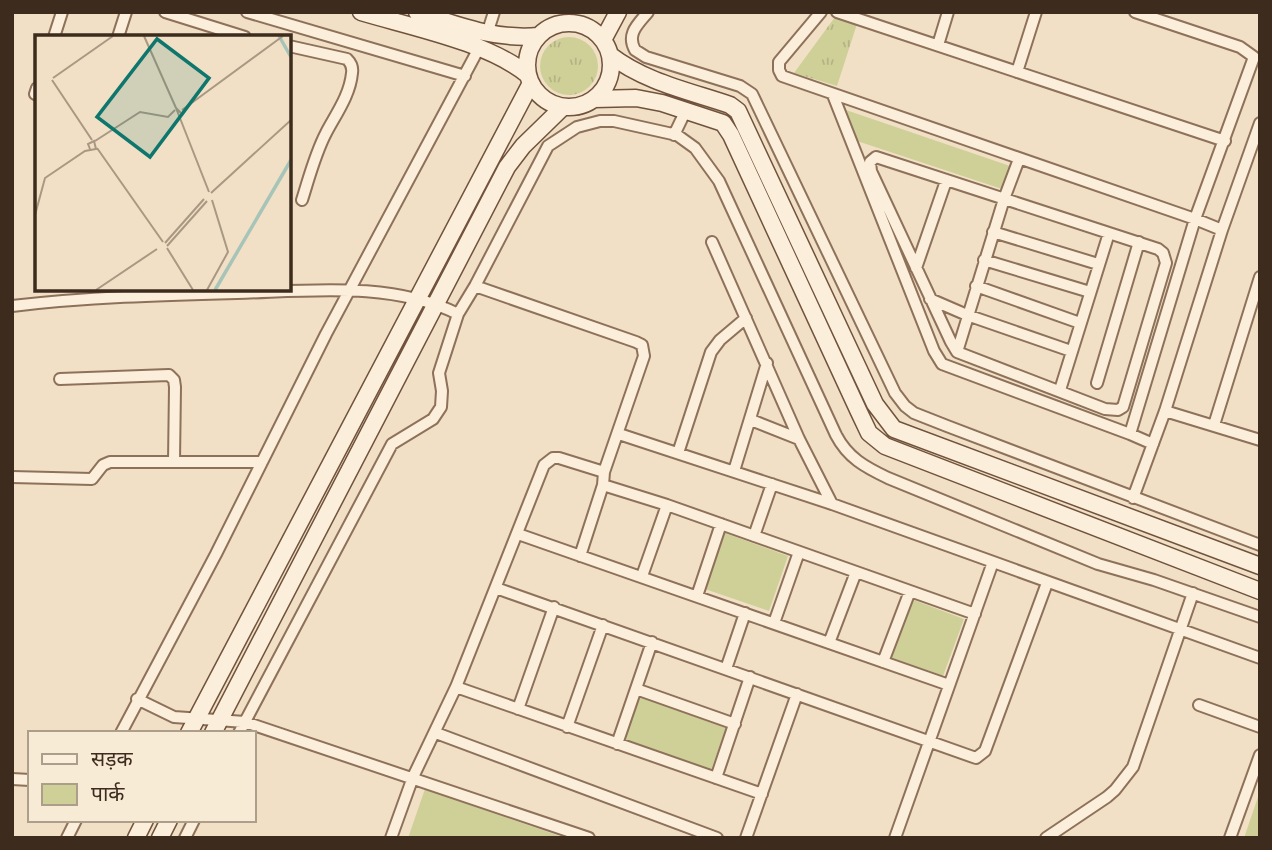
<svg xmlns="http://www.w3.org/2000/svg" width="1272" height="850" font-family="Lora,'Noto Sans Devanagari',serif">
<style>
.grass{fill:url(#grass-tufts)}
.park{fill:#cfd098}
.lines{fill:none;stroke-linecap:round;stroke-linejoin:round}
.street-casing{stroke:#8e715a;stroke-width:14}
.secondary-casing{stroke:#70523d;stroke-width:19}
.street{stroke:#fbeeda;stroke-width:10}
.secondary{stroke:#fbeeda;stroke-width:16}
.inset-river{fill:none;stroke:#a7c4b9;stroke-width:3.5}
.inset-road{fill:none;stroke:#a99882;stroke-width:2}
.view{fill:#0f766e;fill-opacity:0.15;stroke:#0f766e;stroke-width:3.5}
.inset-edge{fill:none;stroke:#3d2b1e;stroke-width:3.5}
</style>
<defs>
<pattern id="grass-tufts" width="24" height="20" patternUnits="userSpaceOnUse" patternTransform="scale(1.75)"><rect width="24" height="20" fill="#cfd098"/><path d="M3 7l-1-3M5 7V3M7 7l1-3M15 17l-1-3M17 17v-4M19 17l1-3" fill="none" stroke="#b3b383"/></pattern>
</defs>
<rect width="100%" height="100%" fill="#f1e0c5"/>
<!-- grass -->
<path class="grass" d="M835,17l22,7 -20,62 -43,-13z
M540 66a29 29 0 1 1 58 0a29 29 0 1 1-58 0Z"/>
<!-- park -->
<path class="park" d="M843,109l170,58 -8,23 -148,-49z
M722,532l66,24 -19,55 -67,-23z
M911,599l53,20 -21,57 -53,-19z
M638,696l88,32 -16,45 -88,-33z
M425,789l140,49h-157z
M1258,797l2,41h-16z"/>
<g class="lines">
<!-- street casing -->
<g class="street-casing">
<path id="street" d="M165,12l80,25
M247,12l218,64
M648,12c-10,12 -22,22 -13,38l11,7 94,29 12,8 143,299 10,13 9,7 33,13 313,119
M821,12l-42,50v8l3,6 413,143 27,11
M837,12l388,129
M487,34l7,-22
M54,37l8,-25
M118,37l8,-25
M938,45l10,-33
M289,46l58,13c4,4 6,8 5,14 -2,22 -16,41 -26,60 -11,21 -17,45 -24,67
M1017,72l19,-60
M35,94l2,-6
M833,95l101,256 8,13 188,70 23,10
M674,135l12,-25
M876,157l282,92 5,4 3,10 -43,144 -5,3 -13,-1 -148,-57 -6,-10 -80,-171 -1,-9z
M993,232l105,32
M712,242l87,197 33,65
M984,260l106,32
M916,268l30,-87
M475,286l161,56 6,3 2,11 -40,116 -1,13 -23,71
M976,286l104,37
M930,299l37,16 104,36
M12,306c75,-9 149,-11 225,-13 72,-2 154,-12 221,21
M957,352l47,-153 15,-40
M60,379l109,-4 5,5 1,7 -1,74
M1097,383l42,-141
M1060,390l49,-157
M1165,411l95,29
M751,420l48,19
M1214,425l46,-148
M619,434l213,70 428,154
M1130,434l65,-215 59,-162 -14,-10 -105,-35
M678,453l33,-101 9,-12 26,-22
M734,471l33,-108
M12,477l80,2 11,-14 7,-3h152
M603,485l64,20 308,109
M1133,498l32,-87 57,-181 38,-107
M518,534l431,151
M754,536l18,-52
M642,576l25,-71
M496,588l480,170 9,-7 62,-168
M697,596l24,-72
M774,623l25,-71
M829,643l27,-71
M883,662l27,-71
M726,669l19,-56
M456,687l306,107
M636,689l99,35
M137,699l37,18 71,5 344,116
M1199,705l61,22
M518,709l36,-102
M567,727l36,-102
M121,733l95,-179 110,-220 153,-286
M239,733l153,-289 41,-25 8,-12 1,-16 -3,-18 19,-59 17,-28 73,-140 29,-19 23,-6h14l63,14 18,13 24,33 117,254c12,23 29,32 52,43l210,86 56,16 106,37
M436,733l281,105
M617,744l35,-102
M716,778l34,-101
M12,779l18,1
M67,838l9,-18
M185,838l9,-18
M391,838l22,-61 43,-90 88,-222 9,-7h6l45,14
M746,838l51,-144
M895,838l98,-276
M1046,838l61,-41 8,-7 18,-23 60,-174
M1230,838l30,-83"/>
</g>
<!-- secondary casing -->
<g class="secondary-casing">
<path id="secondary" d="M361,12c50,15 127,30 167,63
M417,12c40,13 78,28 121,24
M527 65a42 42 0 1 1 84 0a42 42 0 1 1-84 0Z
M603,40l15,-28
M610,55c35,27 79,36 120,50l8,6 137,293 19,25 366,137
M594,99l42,-1 26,5 61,20 8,12 128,277 10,21 16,13 375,145
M189,733l342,-650
M213,733l294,-566 16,-21 40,-39
M136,838l9,-18
M160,838l9,-18"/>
</g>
<!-- street -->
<use href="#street" class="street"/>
<!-- secondary -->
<use href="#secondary" class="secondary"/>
</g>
<!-- overview -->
<g transform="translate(35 35)">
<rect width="256" height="256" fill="#f1e0c5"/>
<path class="inset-river" d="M244,1l12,21M180,255l76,-130"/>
<path class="inset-road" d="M109,1l32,72M18,43l60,-42M17,45l40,60M147,75l101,-74M146,78l-5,-5 33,84M60,106l45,-29 28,5 7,-7M62,113l66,94M176,158l80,-73M0,180l10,-37 40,-27 11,-2 -2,-8 -6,3 2,5M130,208l39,-44M132,211l40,-45M132,213l26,42M61,255l61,-41M172,255l21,-38 -16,-52"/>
<path class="view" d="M122,4l52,39 -59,79 -53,-40z"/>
<rect width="256" height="256" class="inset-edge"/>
</g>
<!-- border -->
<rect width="1272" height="850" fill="none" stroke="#3d2b1e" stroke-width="28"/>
<!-- legend -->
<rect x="28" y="731" width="228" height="91" fill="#f8ebd6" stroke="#ad9e8c" stroke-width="2"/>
<rect x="42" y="754" width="35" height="10" fill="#fbeeda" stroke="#ad9e8c" stroke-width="2"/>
<text x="91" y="766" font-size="21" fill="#3d2b1e">सड़क</text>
<rect x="42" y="784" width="35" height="21" fill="#cfd098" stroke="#ad9e8c" stroke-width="2"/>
<text x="91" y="801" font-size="21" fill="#3d2b1e">पार्क</text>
</svg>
